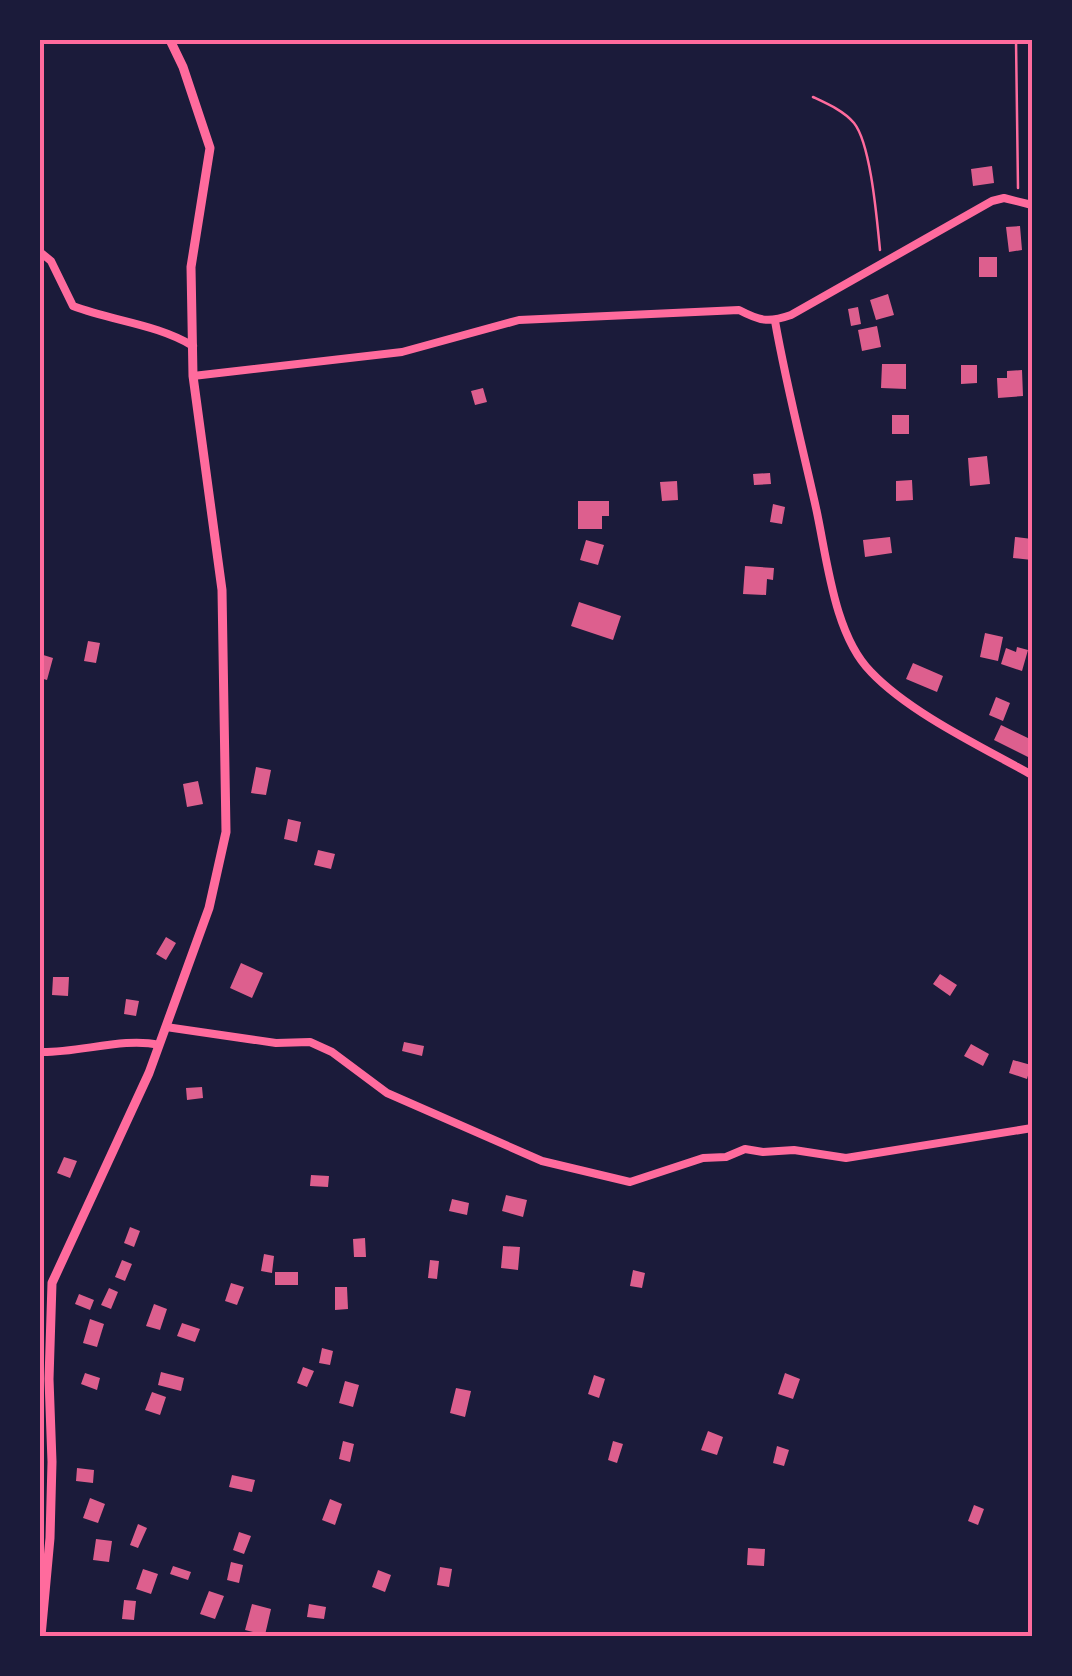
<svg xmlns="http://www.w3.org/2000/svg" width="1072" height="1676" font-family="Raleway,sans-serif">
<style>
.building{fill:#dd5f8e}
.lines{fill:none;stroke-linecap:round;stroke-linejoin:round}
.path{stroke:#ff6b9d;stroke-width:2.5}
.minor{stroke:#ff6b9d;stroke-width:8}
.tertiary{stroke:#ff6b9d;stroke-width:9}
.neatline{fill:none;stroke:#ff6b9d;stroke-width:4}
</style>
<rect width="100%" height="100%" fill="#1b1b3a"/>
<!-- building -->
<path class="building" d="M992,166l2,17 -21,3 -2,-17z
M1020,226l2,24 -13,2 -3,-25z
M979,257h18v20h-18z
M888,294l6,21 -18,5 -6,-20z
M858,307l3,17 -10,2 -3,-17z
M877,326l4,21 -19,4 -4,-21z
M882,364h24v25l-25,-1z
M961,365h16v18l-16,1z
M1022,370l1,26 -25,2 -1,-20h10v-7z
M483,388l4,14 -12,3 -4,-14z
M892,415h17v19h-17z
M987,456l3,28 -20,2 -2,-28z
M770,473l1,11 -17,1 -1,-11z
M912,480l1,20 -17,1v-20z
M677,481l1,19 -16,1 -2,-19z
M578,501h31v15h-7v13h-24z
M773,504l12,3 -3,17 -12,-2z
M890,537l2,16 -27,4 -2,-17z
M1015,537l17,2v21l-19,-2z
M586,540l18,5 -6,20 -18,-5z
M745,566l29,2 -1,12 -6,-1 -1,16 -23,-1z
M579,602l42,14 -8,24 -42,-14z
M985,633l18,4 -5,24 -18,-4z
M88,641l12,2 -4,20 -12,-2z
M1017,647l11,3 -6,21 -21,-7 5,-16 10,4z
M40,654l13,4 -6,22 -7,-2z
M913,663l30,13 -6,16 -31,-13z
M996,697l14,6 -7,18 -14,-6z
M1001,725l31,15v19l-38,-19z
M256,767l15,3 -5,25 -15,-2z
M198,781l5,23 -16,3 -4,-23z
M288,819l13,3 -4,20 -13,-3z
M318,850l17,4 -4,15 -17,-4z
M166,937l10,6 -10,17 -10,-6z
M241,963l22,10 -11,25 -22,-10z
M940,974l17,11 -7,11 -17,-12z
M53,977h16l-1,19 -16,-1z
M126,999l13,2 -3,15 -12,-2z
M404,1042l20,4 -2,10 -20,-5z
M971,1044l18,10 -6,12 -19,-10z
M1013,1060l18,5 -4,14 -18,-6z
M202,1087l1,11 -16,2 -1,-12z
M64,1157l13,4 -7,17 -13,-5z
M311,1175l18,1 -1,11 -18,-1z
M506,1195l21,5 -4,17 -21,-6z
M452,1199l17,4 -2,12 -18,-4z
M130,1227l10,4 -6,16 -10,-4z
M365,1238l1,19h-12l-1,-18z
M503,1246l17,1 -2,23 -17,-2z
M264,1254l10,2 -2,17 -11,-2z
M122,1260l10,4 -7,17 -10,-4z
M430,1260l9,1 -2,18 -9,-1z
M633,1270l12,3 -3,15 -12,-2z
M275,1272h23v13h-23z
M231,1283l13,4 -7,18 -12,-4z
M335,1287h12l1,22 -13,1z
M109,1288l9,4 -7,17 -10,-4z
M79,1294l15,6 -4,10 -15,-6z
M154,1304l13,5 -7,21 -14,-4z
M90,1319l14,5 -7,23 -14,-4z
M182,1323l18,6 -5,13 -18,-6z
M322,1348l11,3 -3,14 -11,-2z
M303,1367l11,4 -7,16 -10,-4z
M161,1372l23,6 -3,13 -23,-6z
M85,1373l15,5 -3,12 -16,-6z
M785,1373l15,6 -7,20 -15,-5z
M594,1375l11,4 -6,19 -11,-4z
M345,1381l14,4 -6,22 -14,-4z
M456,1388l15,3 -6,26 -15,-4z
M152,1392l14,5 -6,18 -15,-5z
M708,1431l15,6 -6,18 -16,-5z
M343,1441l11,3 -4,18 -11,-3z
M613,1441l10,3 -6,19 -9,-3z
M777,1446l12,4 -5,16 -11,-3z
M77,1468l17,2 -1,13 -17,-2z
M232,1475l23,5 -3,12 -23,-5z
M90,1498l15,6 -7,19 -15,-5z
M330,1499l12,5 -7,21 -13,-5z
M974,1505l10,4 -6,16 -10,-4z
M138,1524l9,4 -9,20 -8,-3z
M239,1532l12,4 -7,18 -11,-4z
M96,1539l16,2 -3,21 -16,-2z
M748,1548l17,1 -1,17 -17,-1z
M231,1562l12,3 -4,18 -12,-3z
M173,1566l18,6 -3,8 -18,-6z
M440,1567l12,2 -3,18 -12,-2z
M143,1569l15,5 -7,20 -15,-5z
M378,1570l13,5 -6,17 -13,-5z
M209,1591l15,5 -9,23 -15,-5z
M124,1600l12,1 -2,19 -12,-1z
M252,1604l19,5 -6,26 -20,-5z
M309,1604l17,3 -2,12 -17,-2z"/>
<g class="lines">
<!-- path -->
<path class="path" d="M1016,40l2,148
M813,97c15,7 31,14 41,26 17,21 23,98 26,127"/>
<!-- minor -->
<path class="minor" d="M40,252l11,9 22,45c39,15 84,18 120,40
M775,321c11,63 27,124 41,187 11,50 18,127 55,164 39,41 111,75 161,103
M193,376l209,-24 117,-32 220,-10c21,11 29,13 52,5l201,-114 12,-3 28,7
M166,1027l110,16 34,-1 22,10 55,41 155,68 88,21 73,-24 23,-1 19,-8 18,3 31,-2 52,8 186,-30
M40,1052c39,1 84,-15 119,-7"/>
<!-- tertiary -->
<path class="tertiary" d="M41,1636l9,-98 2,-76 -3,-83 3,-96 97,-210 60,-165 17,-76 -4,-242 -29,-214 -2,-109 19,-119 -27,-81 -13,-27"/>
</g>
<!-- border -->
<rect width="1072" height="1676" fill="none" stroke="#1b1b3a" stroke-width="85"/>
<rect x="42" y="42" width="988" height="1592" class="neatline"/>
</svg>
